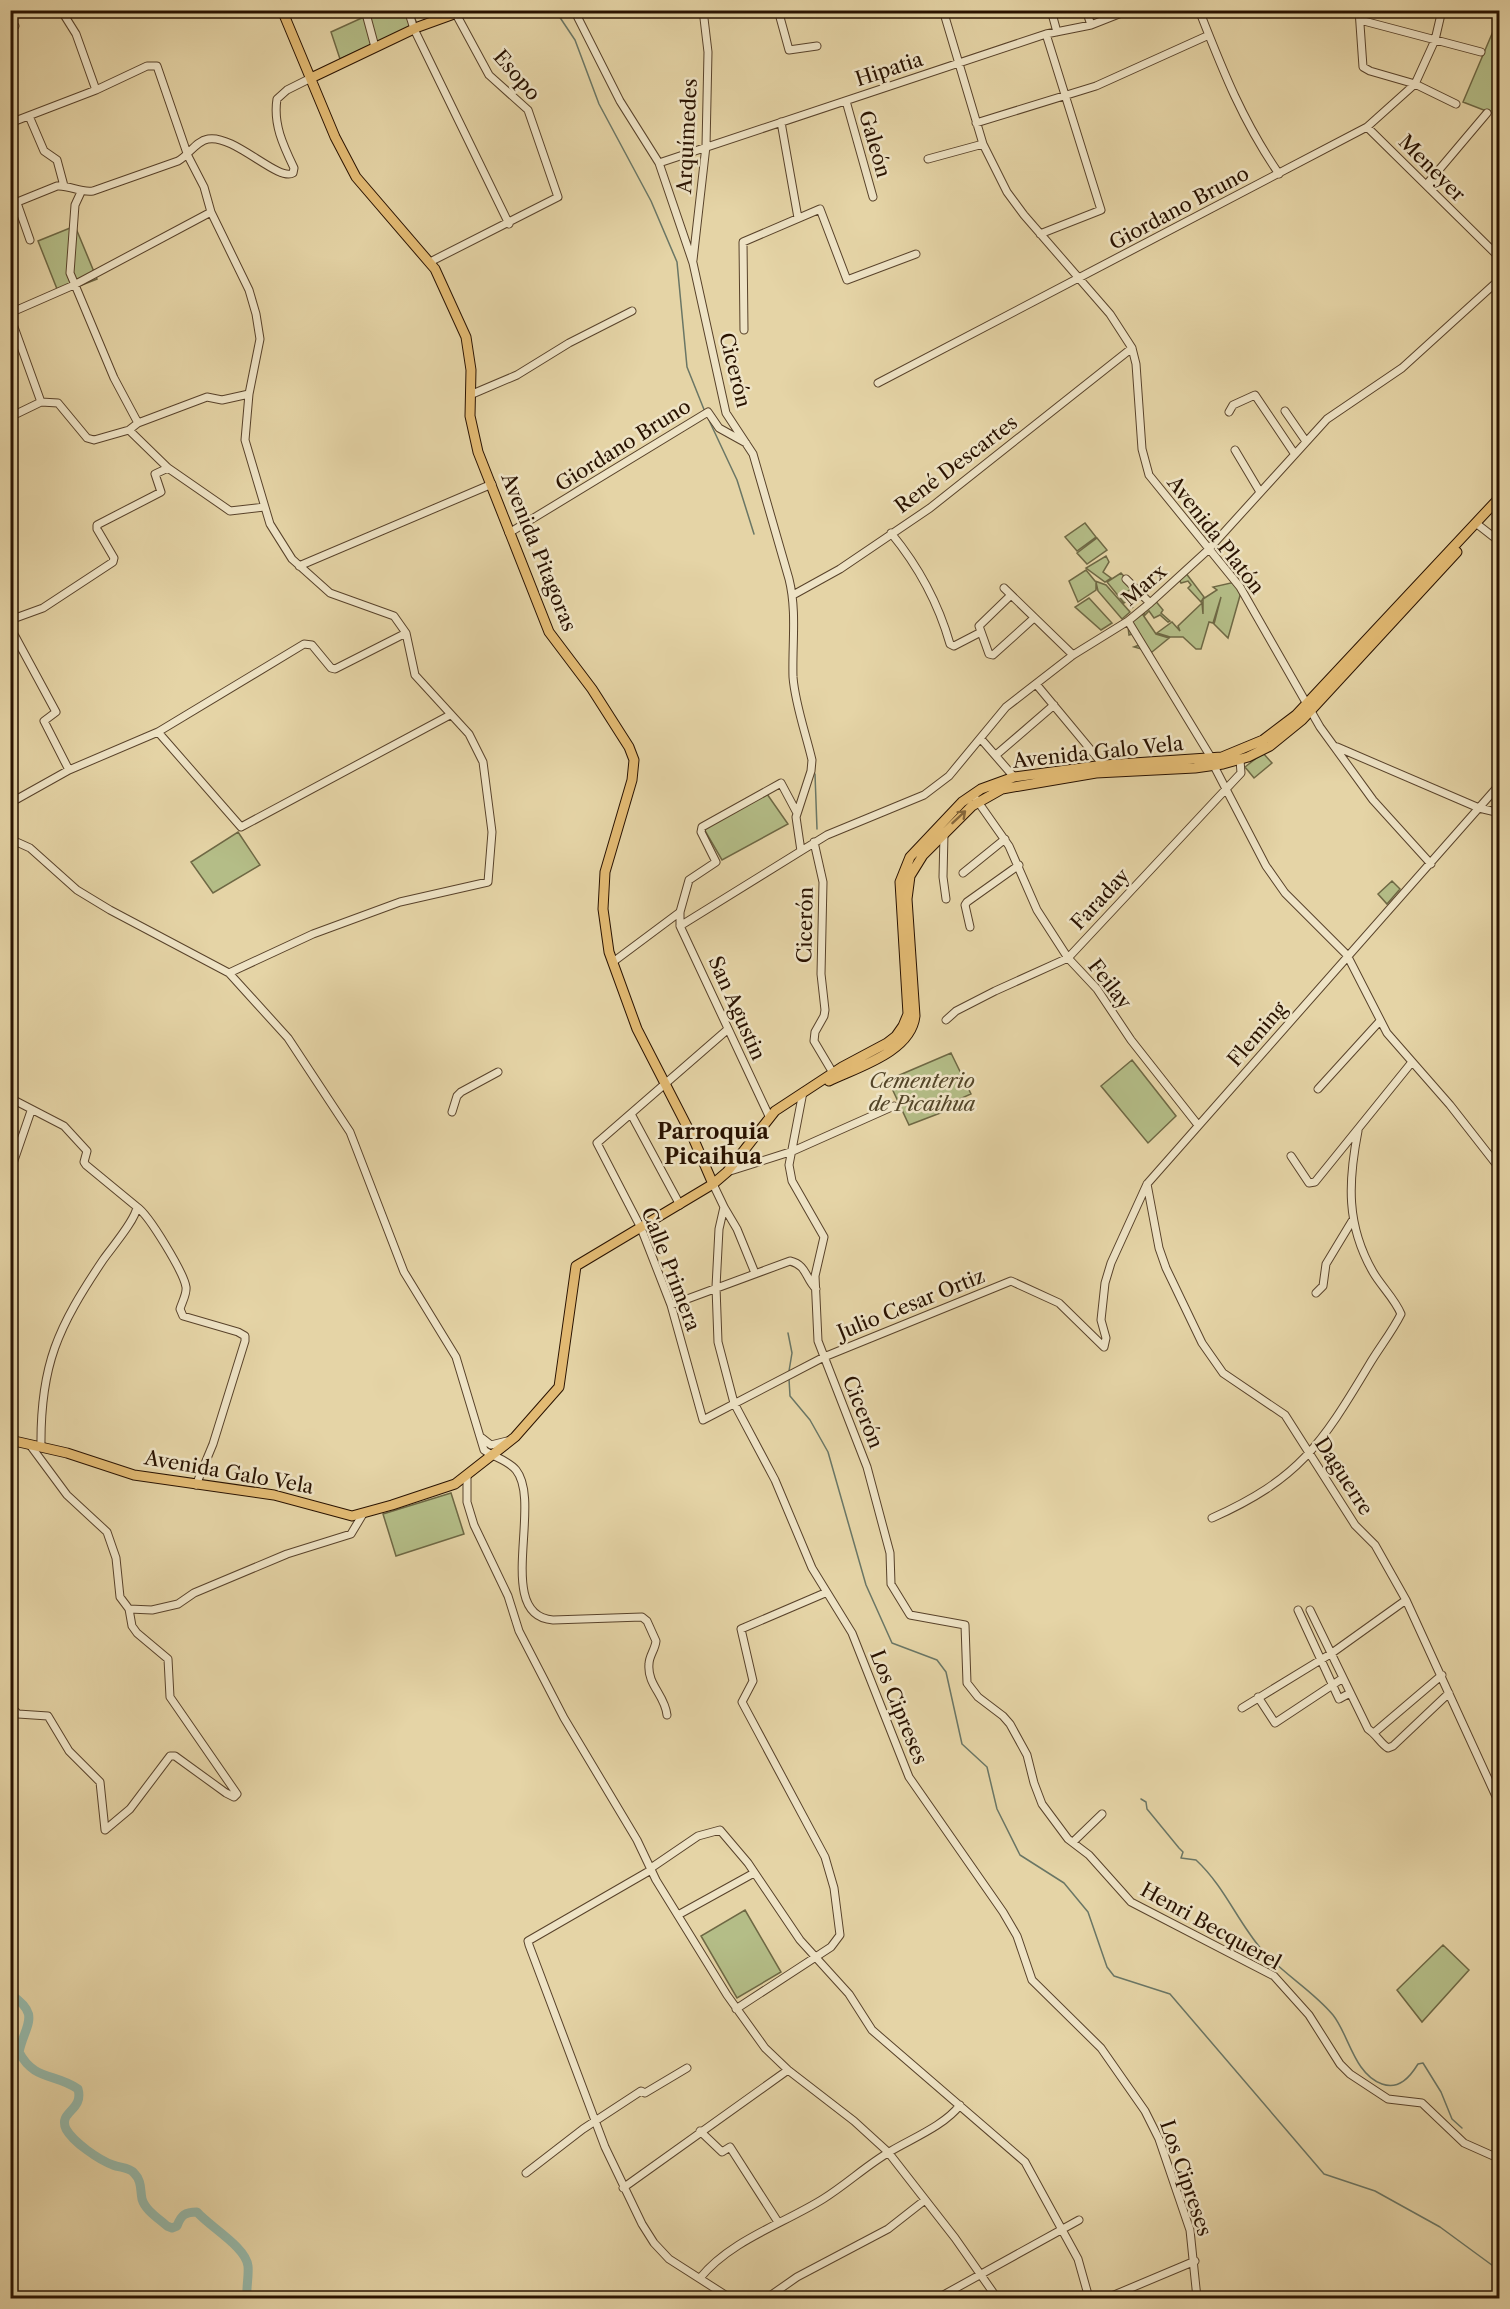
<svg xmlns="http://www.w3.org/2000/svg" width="1510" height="2309" font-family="'Libre Caslon Text',serif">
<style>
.green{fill:#b4bd87;stroke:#6e6844;stroke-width:1.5}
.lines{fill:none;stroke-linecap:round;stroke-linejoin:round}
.stream{stroke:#6a7665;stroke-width:1.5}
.river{stroke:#96b8a9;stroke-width:9}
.minor-casing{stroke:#58422a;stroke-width:9}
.major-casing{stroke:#291200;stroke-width:11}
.minor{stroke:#eee3c5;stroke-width:7}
.major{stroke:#e2ba73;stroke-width:9}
.oneway{stroke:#86663a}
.labels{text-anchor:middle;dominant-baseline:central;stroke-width:5;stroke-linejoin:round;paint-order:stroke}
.street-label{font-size:20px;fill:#291200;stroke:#eee3c5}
.park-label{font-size:20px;font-style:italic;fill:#534528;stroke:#eee3c5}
.quarter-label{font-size:22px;font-weight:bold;fill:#291200;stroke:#eee3c5}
</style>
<rect width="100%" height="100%" fill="#e5d4a6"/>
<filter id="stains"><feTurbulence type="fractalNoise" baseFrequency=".00333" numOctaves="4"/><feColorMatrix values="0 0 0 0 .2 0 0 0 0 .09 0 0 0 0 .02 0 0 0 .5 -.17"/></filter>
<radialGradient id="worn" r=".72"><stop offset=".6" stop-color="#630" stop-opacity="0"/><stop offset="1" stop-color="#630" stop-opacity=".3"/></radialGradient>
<!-- green -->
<path class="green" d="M377,11h35l5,13 -77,35 -9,-27z
M1494,29l5,3v84l-36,-14z
M75,226l22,53 -38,15 -21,-53z
M1085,523l11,14 -19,14 -12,-14z
M1097,538l10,12 -20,14 -10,-11z
M1106,556l3,6 -6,10 8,6 -6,4 -19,-14z
M1086,570l9,11 11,4 24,27 -8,7 -24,-28 -2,-9v8l-18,12 -9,-21z
M1185,572l19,25 -3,5 -13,-14 3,-3 -3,-4 -7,2 -3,-5z
M1121,573l16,17 -5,-2 -5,4 3,6 -3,2 6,8 -6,-7 -3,2 -17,-21z
M1235,582l6,10 -13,46 -14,-14 7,-27 -8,26 -4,-1 -8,27h-5l-13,-12h-13l-13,-4 15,-11 8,9 -2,-5 24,-23 1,11v-15l14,-9 -4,-3z
M1089,598l23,25 -11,7 -26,-23z
M1154,599l9,11 -2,3 9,8 -2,1 -8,-7 -6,3 -5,-7 -4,4 -4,-6z
M1141,612l15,22 13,4 -17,14 -18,-5 8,-3 -6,-11 -7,2 -1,-8 -8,-1z
M1263,753l9,10 -18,15 -9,-11z
M767,794l21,30 -66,36 -18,-31z
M238,832l22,33 -47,28 -22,-31z
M1392,881l8,8 -13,15 -9,-10z
M951,1053l20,41 -29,13 1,5 -34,13 -21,-45z
M1132,1060l44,56 -28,27 -47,-57z
M451,1493l13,41 -68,22 -13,-42z
M745,1910l36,62 -44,26 -36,-62z
M1443,1945l26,25 -47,52 -25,-32z"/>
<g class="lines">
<!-- stream -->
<path class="stream" d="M555,10l20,30 24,64 52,97 26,61 10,105 18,45
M707,416l30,64 17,54
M815,774l2,55
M788,1333l4,20 -3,18
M789,1379l1,17 20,24 18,32 38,133 26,58 45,17 9,12 16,72 25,23 10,42 23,46 44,28 24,29 19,55 7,9 56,18 154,180 51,17 65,36 60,44
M1141,1799l5,3 1,7 32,39 4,4 -2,6 15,2c29,27 41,61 66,90 21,24 50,40 71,65 16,20 21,59 49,69 17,6 28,-7 36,-20l5,-1 18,29 11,27 10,9"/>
<!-- river -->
<path class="river" d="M10,1994c32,21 15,30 9,58 15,29 36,21 59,37 6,22 -20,22 -12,40 7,13 33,31 47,36 7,3 16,2 21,8 8,8 6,16 8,26 3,11 16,19 25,27l5,2 5,-2c4,-11 8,-14 20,-14 13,15 49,35 51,54 1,10 -2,22 -1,32"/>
<!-- minor casing -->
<g class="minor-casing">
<path id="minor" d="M61,10l15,24 20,56
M365,10l10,37
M408,10l6,19 95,195
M574,10l46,91 39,62 34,100 33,150 27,41 36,125c8,32 3,65 4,98 2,27 13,57 19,83l-1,11 -15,46 5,34 26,-16 97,-40 25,-19 57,-69 67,-52 55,-34 22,-18 58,-53 119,-131 75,-51 98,-89
M778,10l11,40 28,-4
M943,10l40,134 24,48 17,23 86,99 22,34 4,16 6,85 7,26 91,112 80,140 53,73 58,64
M1051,10l6,22
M1086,10l5,15
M1199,10c24,61 43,110 80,164
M1359,10l4,57 7,4 45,13 41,20
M704,15l15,-5
M1360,20l121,32
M10,30l5,-4
M846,101l27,96
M29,116l15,35 13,9 7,26
M781,122l17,96
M10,123l86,-33 51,-24h10l31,90 16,31 7,25 38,78 7,24 4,25 -11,55 -4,46 25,84 22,35 38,34 64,23 12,17 -71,36 -4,-1 -19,-23 -8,-1 -146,88 -89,38 -59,33
M976,123l120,-37 113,-51
M1367,127l133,131
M928,159l55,-15
M659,163l387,-129 45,-9 38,-15
M1427,184l60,-71
M81,192l-6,13 -5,68 44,105 24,45 -9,7
M17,203l13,37
M10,205l47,-19c13,-1 23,7 36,5l85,-30c11,-6 18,-20 30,-22 26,-5 70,43 85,34l1,-5c-11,-23 -21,-44 -17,-69l10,-9 24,-12
M1040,234l61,-24 -55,-176
M693,260l13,-114 2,-94 -5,-42
M430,262l128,-65 -30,-87 -39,-35 -33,-61
M10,313l64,-28 137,-73
M10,316l31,86
M744,330l-1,-88 77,-33 27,71 69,-26
M878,383l489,-256 48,-43 20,-44 7,-30
M470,395l47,-20 52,-32 63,-32
M1285,411l20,29
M1229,412l4,-7 22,-10 39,58
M10,417l31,-15 17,1 29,35 7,2 35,-10 39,38 62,43 34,-4
M138,423l69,-26 15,3 27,-6
M1235,450l25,42
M10,518v1
M1477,524l23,18
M509,533l199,-121 11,16 27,15
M891,533c28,34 47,69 59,111l4,2 27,-14
M299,566l193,-82
M1126,579l24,24
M1004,588l69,67
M793,595l47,-26 90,-61 202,-160
M1011,595l-32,31 10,28 4,1 41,-37
M10,620l33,-12 70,-46 1,-4 -17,-29v-4l64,-33 -6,-18 13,-6
M1128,621l84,138
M10,627l46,85 -12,9 25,49
M1036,684l69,83
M158,732l83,95 209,-112
M981,739l33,38
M1337,747l142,61 21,5
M996,755l58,-50
M1214,766l52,100 19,27 62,62 40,78 63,72 50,64
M976,799l33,47 28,64 31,48 29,31 34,51 67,85
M944,834l-1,43 3,22
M10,839l20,9 47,42 33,20 119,63 59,65 62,94 54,140 52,85 28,93c9,7 24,10 32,20 27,33 -22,146 37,150l89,-3 5,4 9,20c-1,9 -7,15 -7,23 -2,21 16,31 18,51
M814,842l9,40 -2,92 4,36 -1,6 -9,16 -1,9 19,32
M963,873l42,-34
M680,926l121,-75
M970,927l-5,-22 2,-3 52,-37
M613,962l67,-50
M229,973l84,-39 87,-32 88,-20 4,-50 -9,-70 -14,-28 -54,-59 -9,-42
M946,1020l10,-9 39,-20 73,-33 173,-185 -1,-13
M727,1030l-130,113 44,85 30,77 32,115 121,-63 187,-76 48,22 45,44 2,-9 -5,-18 4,-37 6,-20 36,-79 353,-400
M1318,1089l61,-67
M803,1092l-14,73 3,16 32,56 -9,39 3,65 49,126 23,86 1,31 19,31 55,10 2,58 11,14 25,19 7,8 17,31 7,28 8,21 26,35 21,16 42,47 143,74 35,39 31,49 10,10 38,25 34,4 42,40 36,16
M10,1098l54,28 23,25 -3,11 2,3 51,42c-2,14 -25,40 -34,53 -45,67 -63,105 -62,187
M452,1112l5,-16 4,-4 37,-20
M631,1114l49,91
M769,1116l-89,-190v-14l9,-32 27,-18 -15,-30 1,-5 79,-44 16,30
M1291,1156l18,27 6,-1 97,-120
M10,1172l21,-61
M727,1172l66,-21 101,-45
M713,1184l11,23 -5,22 -3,58 2,55 16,61 41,77 37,88 40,65 57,144 94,135 14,24 15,44 69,68 44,63 14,28 31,91 7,68
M1147,1184l12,64 7,20 36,75 21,30 62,42 70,110 20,20 31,55 94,205
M137,1207c12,8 47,66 49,80 1,7 -4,15 -6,22l3,7 55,16 7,4v5l-32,103 -17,41
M724,1207l13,22 18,44
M1316,1293l7,-7 3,-22 26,-43
M671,1305l119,-44c17,4 15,17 26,28
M482,1438l9,7 16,-4
M467,1476v26l7,23 34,71 11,35 45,87 73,122 19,40 71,115 38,53 23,22 66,51 34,31 67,86 42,60
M1212,1518c87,-39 109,-73 157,-153 10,-17 23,-33 32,-51 -6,-15 -20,-28 -28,-42 -27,-47 -25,-90 -15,-141
M129,1609l23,1 26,-6 16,-11 93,-39 64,-20 12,-20
M1298,1610l41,89 11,-6
M1310,1610l58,119c8,5 13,15 20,19l5,-2 56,-53
M10,1693l4,17 4,4 30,2 21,35 31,31 5,48 25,-21 40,-53h5l51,37 8,4 3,-3 -67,-97 -2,-38 -31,-26 -5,-7 -3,-17 -9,-12 -4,-39 -9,-26 -40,-37 -37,-50
M1258,1697l17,26 68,-45
M1242,1708l90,-55 74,-53
M1375,1732l67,-57
M1073,1842l29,-28
M651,1868l47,-32 22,-6 28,33 52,77 49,54 23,36 153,132 53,97 11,39
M651,1870l-123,71 1,4 76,202 37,77 12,19 15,16 61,39
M678,1915l76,-42
M736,2009l95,-62 9,-12 -6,-47 -9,-31 -83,-155 11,-21 -12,-52 84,-36
M700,2131l22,21 8,-5 48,75
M526,2173l57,-44 58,-38 4,2 42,-25
M623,2188l165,-118
M700,2278c31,-38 83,-54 123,-79 24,-15 45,-35 68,-48 22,-13 54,-26 69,-46
M767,2298l30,-21 91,-48 37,-29
M938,2298l141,-78
M1107,2298l88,-37"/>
</g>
<!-- major casing -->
<g class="major-casing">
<path id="major" d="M282,10l53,127 21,40 79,92 31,68 5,33 -1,46 8,36 71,180 43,57 37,58 5,13 -2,20 -27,92 -2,37 6,43 28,77 57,111 19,44
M311,78l107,-51 47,-17
M829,1081c29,-14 82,-29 86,-65l-8,-117 3,-23 13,-21 49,-49 30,-17 94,-16 99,-5 28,-4 25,-7 22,-11 32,-26 155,-168
M10,1440l57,13 67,22 140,20 78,21 40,-11 63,-21 60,-47 44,-50 17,-121 137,-82 14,-12 48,-61 67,-44 45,-24 9,-7 7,-10 5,-12 -8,-132 10,-25 52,-55 19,-13 33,-12 90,-12 118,-8 41,-17 33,-25 204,-218"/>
</g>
<!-- minor -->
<use href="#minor" class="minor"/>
<!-- major -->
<use href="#major" class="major"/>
</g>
<!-- one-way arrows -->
<defs><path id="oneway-shaft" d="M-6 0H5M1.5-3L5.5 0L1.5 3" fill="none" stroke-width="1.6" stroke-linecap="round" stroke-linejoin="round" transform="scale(1.5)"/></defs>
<use class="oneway" href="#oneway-shaft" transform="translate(959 817) rotate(-43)"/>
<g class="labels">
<!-- street labels -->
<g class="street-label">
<text transform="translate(889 69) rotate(-18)">Hipatia</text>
<text transform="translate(517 75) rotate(49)">Esopo</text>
<text transform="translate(687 136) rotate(-87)">Arquímedes</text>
<text transform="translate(875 144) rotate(74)">Galeón</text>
<text transform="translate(1432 168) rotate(45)">Meneyer</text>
<text transform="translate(1179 208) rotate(-28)">Giordano Bruno</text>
<text transform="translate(735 370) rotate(76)">Cicerón</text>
<text transform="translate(623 445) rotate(-32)">Giordano Bruno</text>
<text transform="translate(956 464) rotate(-37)">René Descartes</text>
<text transform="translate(1216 535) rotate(52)">Avenida Platón</text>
<text transform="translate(539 552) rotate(68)">Avenida Pitagoras</text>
<text transform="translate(1144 585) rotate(-41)">Marx</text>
<text transform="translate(1098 752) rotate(-6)">Avenida Galo Vela</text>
<text transform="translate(1100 899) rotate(-47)">Faraday</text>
<text transform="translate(805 925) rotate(-89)">Cicerón</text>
<text transform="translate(1110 984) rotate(52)">Feilay</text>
<text transform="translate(737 1008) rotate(66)">San Agustin</text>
<text transform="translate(1257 1034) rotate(-49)">Fleming</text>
<text transform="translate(671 1269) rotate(69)">Calle Primera</text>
<text transform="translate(911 1304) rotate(-22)">Julio Cesar Ortiz</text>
<text transform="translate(863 1412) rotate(68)">Cicerón</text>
<text transform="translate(229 1472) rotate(10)">Avenida Galo Vela</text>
<text transform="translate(1344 1476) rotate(57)">Daguerre</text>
<text transform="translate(899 1707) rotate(68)">Los Cipreses</text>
<text transform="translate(1211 1926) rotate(29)">Henri Becquerel</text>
<text transform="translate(1186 2178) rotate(71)">Los Cipreses</text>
</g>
<!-- park labels -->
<g class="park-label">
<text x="922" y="1081">Cementerio<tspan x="922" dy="23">de Picaihua</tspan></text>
</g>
<!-- quarter labels -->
<g class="quarter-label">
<text x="713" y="1131">Parroquia<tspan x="713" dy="25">Picaihua</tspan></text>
</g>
</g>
<!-- margin -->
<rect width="1510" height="2309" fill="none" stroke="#e5d4a6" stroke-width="36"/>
<rect x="12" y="12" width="1486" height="2285" fill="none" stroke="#291200" stroke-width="3"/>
<rect x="18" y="18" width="1474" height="2273" fill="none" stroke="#291200" stroke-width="1.5"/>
<rect width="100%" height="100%" filter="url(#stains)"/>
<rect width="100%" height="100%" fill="url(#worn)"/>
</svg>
